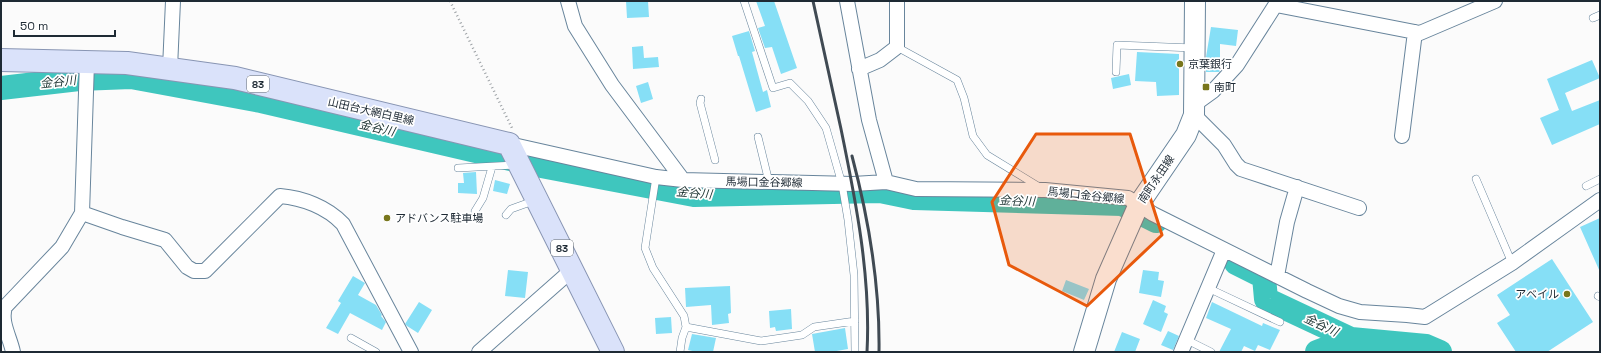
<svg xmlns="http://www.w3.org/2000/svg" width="1601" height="353" font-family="'Space Grotesk','Noto Sans JP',sans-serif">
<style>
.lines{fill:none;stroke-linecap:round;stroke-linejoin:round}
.river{stroke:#3fc6be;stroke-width:24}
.building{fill:#86dff6}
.lane-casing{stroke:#68859c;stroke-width:8}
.street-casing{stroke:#68859c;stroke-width:16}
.secondary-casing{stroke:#68859c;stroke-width:22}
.primary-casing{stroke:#8895b3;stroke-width:24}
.path{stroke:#9ca1a5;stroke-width:2.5;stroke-dasharray:1 3;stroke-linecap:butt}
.lane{stroke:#fff;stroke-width:7}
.street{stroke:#fff;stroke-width:14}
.secondary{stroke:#fff;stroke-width:20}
.primary{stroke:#dae2fa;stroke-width:22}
.rail{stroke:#404a53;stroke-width:3}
.marked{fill:#e8590c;fill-opacity:0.2;stroke:#e8590c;stroke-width:3;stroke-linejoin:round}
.poi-dot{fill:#78761c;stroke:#fff;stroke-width:1.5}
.labels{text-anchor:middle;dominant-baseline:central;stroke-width:3.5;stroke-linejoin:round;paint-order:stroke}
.shield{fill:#fff;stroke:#626a71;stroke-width:1}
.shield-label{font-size:10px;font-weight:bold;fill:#1e2a34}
.poi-label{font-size:11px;fill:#1e2a34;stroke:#fff;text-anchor:start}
.street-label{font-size:11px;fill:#1e2a34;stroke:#fff}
.water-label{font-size:12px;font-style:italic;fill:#223837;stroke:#fff}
</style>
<rect width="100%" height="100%" fill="#fbfbfb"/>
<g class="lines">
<!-- river -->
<path class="river" d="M1,88l78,-9 52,-2 130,24 275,64 158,30 186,-4 34,7 208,6 34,17
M1236,263l28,14 2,22 85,40
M1317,352l34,-13 75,7 14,6"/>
</g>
<!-- building -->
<path class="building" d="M626,1h22l1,16 -22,1z
M756,1h18l23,67 -16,6 -9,-27 -7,1 -7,-20 7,-2z
M1211,27l27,3 -2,16 -16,-2v27l-1,1h-13v-15z
M749,31l6,20 -3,1 11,40 4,-2 4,17 -15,5 -17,-56h-1l-6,-20z
M643,46l1,12 14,-1 1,10 -26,2 -1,-22z
M1137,52l42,2v41l-22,1 -1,-14 -21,-1z
M1592,60l8,18 -35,15 7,18 28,-11v24l-48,21 -12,-27 19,-8 -12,-31z
M1129,74l2,11 -18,4 -2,-11z
M648,82l5,17 -12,4 -5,-17z
M476,172l1,22 -19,-1v-10h6l-1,-10z
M495,180l15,4 -3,10 -14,-3z
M1600,218v54l-20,-45z
M1552,259l41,63 -46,30h-31l-19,-29 13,-8 -13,-20z
M508,270l20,2 -3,26 -20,-2z
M1143,270l16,2 -1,8 6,1 -3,16 -22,-4z
M353,276l12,7 -7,12 18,10 6,10 -1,1 5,6 -4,8 -32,-17 -12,21 -12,-6 15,-25 -3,-2z
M1066,280l23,9 -5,11 -22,-9z
M730,286l1,27 -3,1 1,9 -17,2 -1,-20 -25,2 -1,-19z
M1153,300l13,6 -2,6 4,2 -7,18 -18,-8z
M419,302l13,8 -14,23 -11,-7 -2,-2z
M1212,302l50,24 1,-3 17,7 -10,20 -12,-5 -3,6 -11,-5 -3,6h-22l12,-23 -25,-11z
M791,309l1,20 -16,2 -1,-4 -5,1 -1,-17z
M671,317l1,16 -16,1 -1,-16z
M845,328l3,21 -17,3h-16l-3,-18z
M1168,331l11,5 -6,14 -12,-5z
M1122,332l18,7 -5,13h-21z
M692,334l24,4 -3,14h-16l-9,-2z"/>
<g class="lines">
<!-- lane casing -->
<g class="lane-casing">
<path id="lane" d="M744,1l29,87 17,-5 18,18 18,27 16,56 6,36 6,55 1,77
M1593,18l7,-3
M897,47l60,33 7,18 9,38 14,19 54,33
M1116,72l1,-27 77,3
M701,99l-1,4 15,57
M758,137l11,45
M458,168l58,-3
M656,177l-11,71 8,20 31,48 2,11 75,14 41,-6 12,-8 41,-6
M1476,179l36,84
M1586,186l14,-7
M475,211l8,-13 9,-31
M506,215l5,-6 25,-9
M1208,288l72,34
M1598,296l2,1
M351,338l25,14
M1187,340l24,12
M680,352l2,-14 4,-11"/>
</g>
<!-- street casing -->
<g class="street-casing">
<path id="street" d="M568,1l7,25 37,59 71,95
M847,1l22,119 17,62
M1276,5l144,28 75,-32
M170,68l3,-67
M859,69l21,-9 17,-13v-46
M1195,104l18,-13 24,-26 41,-64
M1194,115l30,30 12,19 5,5 118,39
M1402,136l13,-104
M509,144l147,33 27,3 170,4 33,-2 30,7 129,1 83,8 25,16 154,77 32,15 21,6 47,3 18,2 87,-54 88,-63
M82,213l40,14 43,13 22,27 7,4h11l75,-75c23,2 47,11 63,28l68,128
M1277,276l10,-54 10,-35
M13,352c-3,-15 -13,-30 -8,-45l57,-60 20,-34 5,-151
M479,352l94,-83
M1181,352l43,-102"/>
</g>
<!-- secondary casing -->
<g class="secondary-casing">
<path id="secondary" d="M1084,352l22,-73 33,-75 47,-69 8,-20 1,-114"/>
</g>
<!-- primary casing -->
<g class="primary-casing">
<path id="primary" d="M1,60l126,3 108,15 274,66 104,208"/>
</g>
<!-- path -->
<path class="path" d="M450,1l62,127"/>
<!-- lane -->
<use href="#lane" class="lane"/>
<!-- street -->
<use href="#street" class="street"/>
<!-- secondary -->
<use href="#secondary" class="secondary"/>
<!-- primary -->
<use href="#primary" class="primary"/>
<!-- rail -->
<path class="rail" d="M813,1c9,43 19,85 28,128 15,73 30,148 26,223
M852,156c17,64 28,130 27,196"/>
</g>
<!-- marked area -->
<path class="marked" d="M1036,134h94l32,101 -75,71 -78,-41 -17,-63z"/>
<!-- markers -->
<g class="poi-dot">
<circle cx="1180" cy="64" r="4"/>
<rect x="1202" y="83" width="8" height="8" rx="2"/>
<circle cx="387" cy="218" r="4"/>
<circle cx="1567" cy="294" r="4"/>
</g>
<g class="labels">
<!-- shield labels -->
<g class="shield">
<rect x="247" y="76" width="22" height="16" rx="3"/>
<rect x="551" y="240" width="22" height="16" rx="3"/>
</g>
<g class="shield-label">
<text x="258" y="84">83</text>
<text x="562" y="248">83</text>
</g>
<!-- poi labels -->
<g class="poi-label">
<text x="1188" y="64">京葉銀行</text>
<text x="1214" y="87">南町</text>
<text x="395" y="218">アドバンス駐車場</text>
<text x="1559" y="294" text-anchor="end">アベイル</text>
</g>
<!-- street labels -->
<g class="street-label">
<text transform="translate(371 111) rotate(13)">山田台大網白里線</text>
<text transform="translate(1156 179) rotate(-56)">南町永田線</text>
<text transform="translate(764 182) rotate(1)">馬場口金谷郷線</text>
<text transform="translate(1086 195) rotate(6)">馬場口金谷郷線</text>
</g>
<!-- water labels -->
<g class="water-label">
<text transform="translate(58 82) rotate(-6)">金谷川</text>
<text transform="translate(377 128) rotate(13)">金谷川</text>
<text transform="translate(694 193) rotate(5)">金谷川</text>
<text transform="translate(1017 201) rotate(2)">金谷川</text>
<text transform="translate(1321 325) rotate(25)">金谷川</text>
</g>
</g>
<!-- border -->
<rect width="1601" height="353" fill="none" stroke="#1e2a34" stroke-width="4"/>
<!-- scale -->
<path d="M14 30v6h101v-6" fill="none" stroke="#1e2a34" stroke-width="2"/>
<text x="20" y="30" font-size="12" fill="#1e2a34" stroke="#ffffff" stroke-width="3" paint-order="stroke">50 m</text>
</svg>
